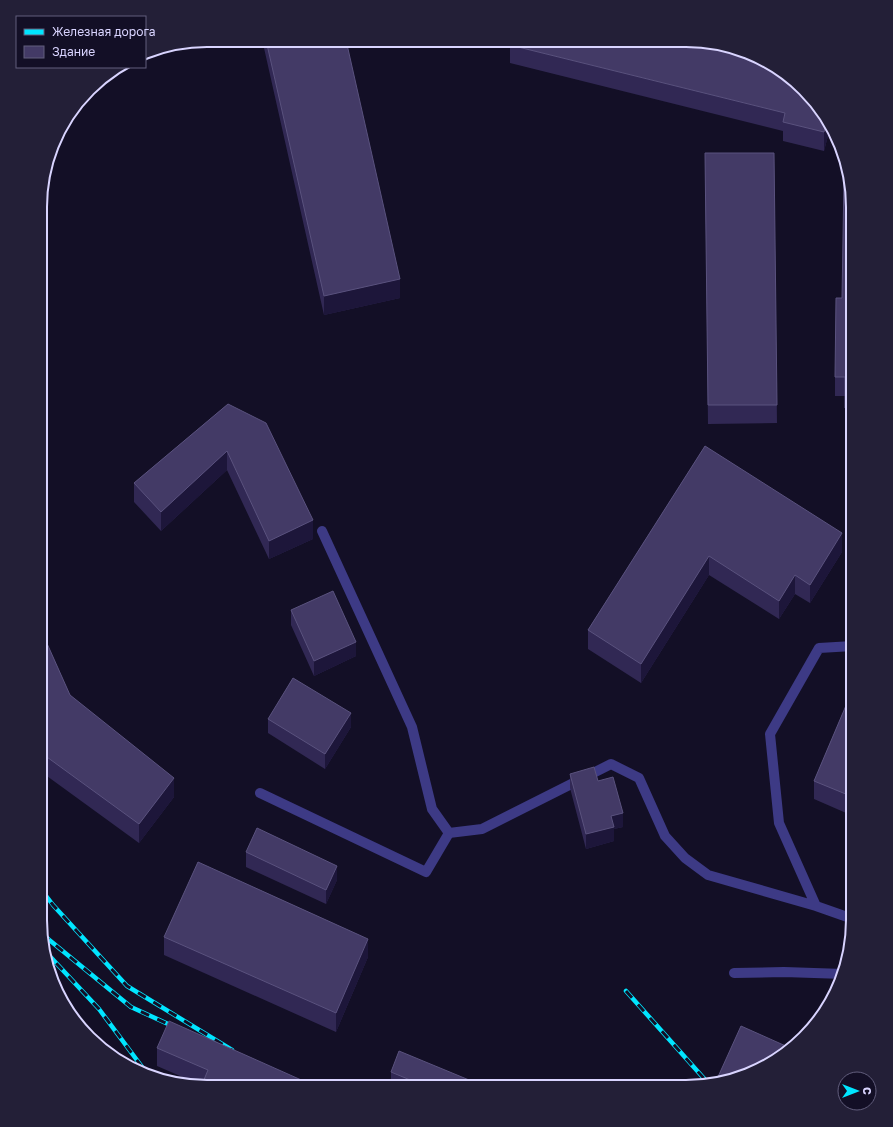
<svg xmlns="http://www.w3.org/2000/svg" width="893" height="1127" font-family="'Golos Text',sans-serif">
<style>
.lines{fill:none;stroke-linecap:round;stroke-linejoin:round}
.lane{stroke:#3d3a85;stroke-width:10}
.rail-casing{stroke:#00e5ff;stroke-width:4.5}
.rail{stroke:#130f26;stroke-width:3;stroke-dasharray:9;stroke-linecap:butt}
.wall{fill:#312854}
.shaded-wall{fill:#1d163a}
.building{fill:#433a66;stroke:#5a527e}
.rim{fill:none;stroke:#d9d4ff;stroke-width:2}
</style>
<rect width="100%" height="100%" fill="#130f26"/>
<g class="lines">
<!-- lane -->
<path class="lane" d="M322,531l90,196 20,82 17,24 33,-4 129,-65 28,14 26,58 20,22 23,17 108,31 37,13
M260,793l166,79 23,-39
M816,906l-37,-83 -9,-89 49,-86 34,-2
M734,973l50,-1 60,2"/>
<!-- rail casing -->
<g class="rail-casing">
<path id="rail" d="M60,131l42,-52
M40,888l13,17 74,81 105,64
M42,934l89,73 48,22
M44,950l55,59 49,66
M626,991l82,92"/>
</g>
<!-- rail -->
<use href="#rail" class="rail"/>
</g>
<!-- wall -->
<path class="wall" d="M264,40h82l54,258 -76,17 -60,-267z
M510,45l321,79 -7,27 -41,-10v-10l-273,-68z
M705,153h69l3,270 -69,1z
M853,207v220h-8v-31h-10v-19l7,-79z
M228,404l85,135 -44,20 -42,-89 -66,61 -27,-29v-19z
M705,446l137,106 -32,51 -15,-9 -16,25 -70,-44 -68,108 -53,-34v-19z
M291,610l65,46 -42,20 -23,-51z
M41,630l29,65 104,102 -35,46 -99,-72z
M853,689v127l-39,-17v-18z
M268,719l83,8 -26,42 -57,-36z
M570,774l28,7 25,46 -9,2v12l-28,8 -16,-61z
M246,852l91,28 -11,24 -80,-37z
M164,937l204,20 -32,75 -172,-77z
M157,1048l160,39 -116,-2 -44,-19z
M391,1072l95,15h-94l-1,-1z"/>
<!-- shaded-wall -->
<path class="shaded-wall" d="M827,120l4,4 -7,27v-19z
M400,279v19l-76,17v-19z
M227,451v19l-66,61v-19z
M313,520v19l-44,20v-18z
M842,533v19l-32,51v-18z
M709,556v19l-68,108v-19z
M795,575v19l-16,25v-18z
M356,642v14l-42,20v-15z
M351,713v14l-26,42v-15z
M174,778v19l-35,46v-19z
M623,813v14l-9,2v12l-28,8v-15l25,-18z
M337,866v14l-11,24v-14z
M368,939v18l-32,75v-19z"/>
<!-- building -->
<path class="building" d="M266,40h80l54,239 -76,17z
M511,41h197l71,27 48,52 -3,12 -41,-10 2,-9 -275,-68z
M705,153h69l3,252h-69z
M844,178h5l4,29v201h-8v-31h-10l1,-79h6z
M228,404l38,19 47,97 -44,21 -42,-90 -66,61 -27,-29z
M705,446l137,87 -32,52 -15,-10 -16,26 -70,-45 -68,108 -53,-34z
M333,591l23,51 -42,19 -23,-51z
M41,630l29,65 104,83 -35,46 -99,-72z
M293,678l58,35 -26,41 -57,-35z
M853,689v108l-39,-16z
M594,767l4,14 15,-4 10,36 -12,3 3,11 -28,7 -16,-60z
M257,828l80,38 -11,24 -80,-38z
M198,862l170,77 -32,74 -172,-76z
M169,1021l148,66h-116l7,-17 -51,-22z
M741,1026l47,21 -19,18 -50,15 -2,-1z
M399,1051l87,36h-59l-36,-15z"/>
<!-- crop -->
<path d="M0 0H893V1127H0ZM207 47H686A160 160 0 0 1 846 207V920A160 160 0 0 1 686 1080H207A160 160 0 0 1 47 920V207A160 160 0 0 1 207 47Z" fill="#231f37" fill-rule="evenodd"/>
<path class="rim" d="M207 47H686A160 160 0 0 1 846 207V920A160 160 0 0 1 686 1080H207A160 160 0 0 1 47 920V207A160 160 0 0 1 207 47Z"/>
<!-- legend -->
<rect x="16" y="16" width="130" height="52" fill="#130f26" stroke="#625e7d"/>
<rect x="24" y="29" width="20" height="6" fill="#00e5ff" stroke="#625e7d"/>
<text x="52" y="36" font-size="12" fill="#d9d4ff">Железная дорога</text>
<rect x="24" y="46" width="20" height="12" fill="#433a66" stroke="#625e7d"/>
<text x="52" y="56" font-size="12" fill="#d9d4ff">Здание</text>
<!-- north arrow -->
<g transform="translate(857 1091) rotate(90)"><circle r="19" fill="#130f26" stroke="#625e7d"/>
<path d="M0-3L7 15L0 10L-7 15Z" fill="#00e5ff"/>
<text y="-6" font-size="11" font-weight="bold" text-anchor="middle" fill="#d9d4ff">С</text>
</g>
</svg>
